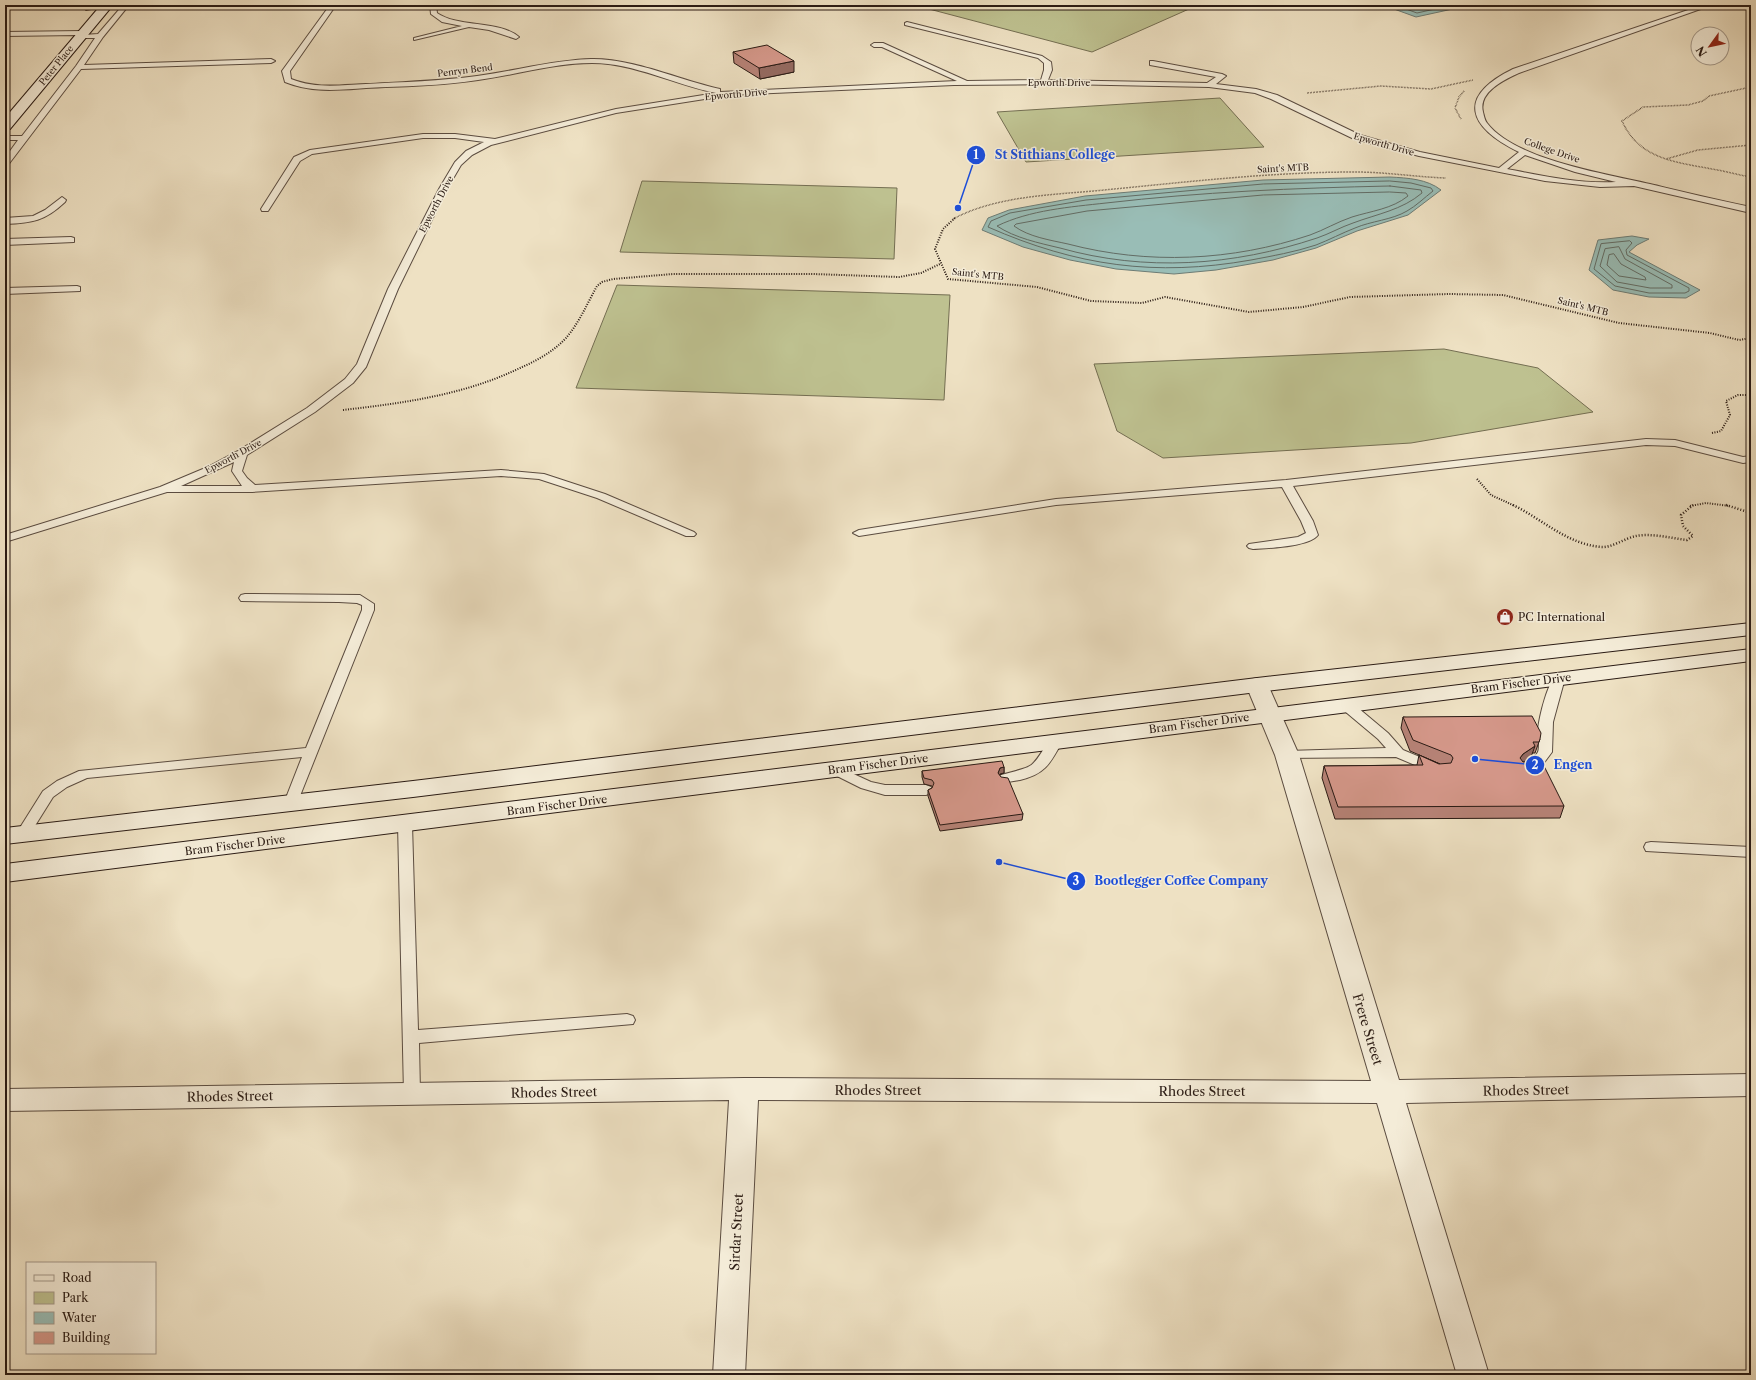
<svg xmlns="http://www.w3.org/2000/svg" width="1756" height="1380" font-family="'Libre Caslon Text',serif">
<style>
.green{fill:#bec190;stroke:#746e52}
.water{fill:#99bdb6;stroke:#6d7c75}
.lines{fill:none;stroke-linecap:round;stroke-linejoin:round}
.shore{stroke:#626c65;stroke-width:1}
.service-casing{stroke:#5b4c40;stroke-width:2}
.minor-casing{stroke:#5b4c40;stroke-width:2}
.secondary-casing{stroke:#2a1b14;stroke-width:2}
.path-far2{stroke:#2a1b14;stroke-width:1.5;stroke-dasharray:0.5 1;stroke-linecap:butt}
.path-far1{stroke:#2a1b14;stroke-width:2;stroke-dasharray:1 1.5;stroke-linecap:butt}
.path{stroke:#2a1b14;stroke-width:2.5;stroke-dasharray:1 2;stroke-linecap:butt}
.service{fill:#f4ecd8;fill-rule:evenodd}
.minor{fill:#f4ecd8;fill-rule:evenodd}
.secondary{fill:#f4ecd8;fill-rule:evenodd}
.wall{fill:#b68276;stroke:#2a1b14}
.shaded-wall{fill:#946a60;stroke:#2a1b14}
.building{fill:#d49789;stroke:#2a1b14}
.labels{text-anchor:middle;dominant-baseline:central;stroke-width:3;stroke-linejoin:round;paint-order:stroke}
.far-street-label{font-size:9px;fill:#2a1b14;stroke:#f4ecd8}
.poi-label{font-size:11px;fill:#2a1b14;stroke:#f4ecd8;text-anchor:start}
.street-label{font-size:11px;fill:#2a1b14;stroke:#f4ecd8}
.near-street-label{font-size:13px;fill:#2a1b14;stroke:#f4ecd8}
.leader{fill:none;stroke:#1d4ed8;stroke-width:1.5}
.callout-dot{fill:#1d4ed8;stroke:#f4ecd8;stroke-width:1.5}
.mark-label{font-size:12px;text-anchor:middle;font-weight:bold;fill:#fff}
.callout-label{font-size:12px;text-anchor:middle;font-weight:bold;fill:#1d4ed8;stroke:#f4ecd8;stroke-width:3;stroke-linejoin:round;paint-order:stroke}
</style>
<rect width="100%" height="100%" fill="#eee1c3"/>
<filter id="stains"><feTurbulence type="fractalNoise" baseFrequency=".005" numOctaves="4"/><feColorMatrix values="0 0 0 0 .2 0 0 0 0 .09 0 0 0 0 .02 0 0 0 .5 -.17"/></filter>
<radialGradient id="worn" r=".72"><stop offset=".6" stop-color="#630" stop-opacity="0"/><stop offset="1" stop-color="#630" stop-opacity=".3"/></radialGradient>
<!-- green -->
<path class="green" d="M939,5h259l-106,47 -163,-43z
M1220,98l44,49 -238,15 -29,-50z
M642,181l255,7 -3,71 -274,-7z
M617,285l333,10 -6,105 -368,-12z
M1444,349l94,19 55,44 -182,31 -248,15 -46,-27 -23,-67z"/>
<!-- water -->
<path class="water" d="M1383,5h88l-55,12z
M1390,177c18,1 37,2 51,13l-33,25 -51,16 -41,17 -43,12 -57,10 -42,4 -58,-5 -46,-9 -47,-13 -41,-17 6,-12 21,-8 76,-14 178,-16z
M1632,236l17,3 -12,6 -8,7 71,38 -14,8 -37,-1 -36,-7 -24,-20 9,-30z"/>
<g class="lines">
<!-- shore -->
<path class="shore" d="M1395,5l22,8 36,-8
M1390,181l21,2 20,5 2,3c-9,7 -17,15 -26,20 -15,9 -36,10 -52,17 -13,5 -26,12 -39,17 -21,7 -44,11 -65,15 -96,17 -174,6 -263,-33l3,-6 19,-8 76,-13 177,-16z
M1390,186l31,4 1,3c-20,17 -45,21 -69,30 -12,4 -24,11 -36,15 -84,28 -172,34 -257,10 -21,-5 -45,-10 -63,-22 33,-16 73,-19 109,-23 95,-11 189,-15 284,-17z
M1390,192l16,1 2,3c-16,13 -37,15 -56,21 -15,5 -28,13 -42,18 -78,26 -162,30 -242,9 -18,-4 -39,-7 -54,-18l2,-2 71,-13 176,-16z
M1630,241l2,2 -6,7 1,5 62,33v3l-4,2h-36l-34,-7 -21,-17 7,-25z
M1619,247l6,12 47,26v3h-22l-33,-6 -17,-16 5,-17z
M1614,254l7,10 24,13 1,3 -27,-4 -12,-11 2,-10z"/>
<!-- service casing -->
<g class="service-casing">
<path id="service" d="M84,5h6l1,4 -5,1z
M123,5h6l-26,32 -19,28 187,-6 4,2 -4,2 -190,6 -73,96h-3v-7l13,-18h-13v-4h17l54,-70 19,-28h-18l-1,-1 2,-2 -73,1v-4l77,-1 3,2 -2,2 15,-1z
M330,5h6l-46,66 1,8c25,10 49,6 75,5 37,-2 74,-3 111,-8 38,-5 76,-16 114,-17 40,-1 89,21 129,30v3l237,-11 -75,-34h-8l-3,-2 3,-2h9l84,38 74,-1 3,-10v-7l-6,-5 -133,-33v-2l2,-1 135,34 9,6 1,8 -4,10 159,3 9,-6 -66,-12v-4h3l69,13 4,2 -10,8 40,5 21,6 83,40 60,17 79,16 20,-16c-51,-25 -63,-55 -6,-83l190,-64h9l-193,68c-15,7 -41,19 -36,39 1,4 2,9 4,11 28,37 120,51 163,61 34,8 67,16 101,23v6l-117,-27 -34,1 -55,-6 -126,-25 -65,-17 -83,-40 -16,-6 -46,-6 -147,-3 -108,1 -224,10 -114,18 -125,32 -19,10 -11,10 -14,24 -49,100 -32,78 -13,16 -38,29 -68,43 -5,16 5,7 8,7 246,-15 43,4 61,20 89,38 2,2 -2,2h-8l-89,-38 -58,-19 -38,-3 -249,16h-85l-162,50v-7l155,-48 50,-21 28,-15 69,-43 38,-29 12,-15 31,-75 51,-100 16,-27 11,-11 18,-9 -29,-4h-32l-111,16 -12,7 -32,50h-6l-1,-2 33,-52 16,-7 113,-16h32l40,5 121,-30 100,-16c-41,-8 -81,-30 -124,-30 -38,0 -76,12 -114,17 -37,6 -74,6 -112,8 -28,2 -54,5 -81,-6l-3,-11zM1525,155l50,17 41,10c-36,2 -73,-6 -109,-13zM234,462l-2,9 10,15h-61z
M430,5h6l1,8c22,15 62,7 82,24l-3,2 -27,-9 -20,-3 -55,13v-2l48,-12 -20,-4 -11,-8z
M62,197l4,3 -1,2c-20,19 -33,21 -60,22v-6l28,-2 12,-6z
M71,237l3,1v4l-69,3v-6z
M77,286l3,1v4l-75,3v-6z
M1646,439l29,1 68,17 8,-1v6l-8,1 -68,-17 -29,-1 -353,41 20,35 5,14c-9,12 -50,13 -65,14l-4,-1 -2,-2 2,-2 49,-7 8,-4 -5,-12 -19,-34 -226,18 -197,31 -6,-3 6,-3 197,-31 230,-19z
M245,594l115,1 14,9v6l-78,196h-10l-2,-3 18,-46 -215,21 -20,9 -14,10 -25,40 -5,2 -5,-2 -2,-3 27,-43 14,-10 22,-10 227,-23 56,-138v-5l-5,-2 -18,-1 -98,-1 -2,-3 2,-3z
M1559,674l6,4 -12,44 -1,30 -9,12 -12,7h-10l-2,-3c5,-7 15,-8 19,-16 2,-5 0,-15 0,-22 1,-11 10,-53 21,-56z
M1346,701l5,1 37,31 15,17 36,15 2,3 -2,3h-10l-33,-14 -114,1 -2,-3 2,-3 5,-1 99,-3 -8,-9 -37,-31 -2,-3 2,-3z
M1055,738l5,1 2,3c-12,22 -17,32 -42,38 -7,1 -13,3 -19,1l-2,-3 2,-3c36,-10 29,-5 49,-36z
M834,765l37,17 14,3h41l5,2 2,3 -2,3 -5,2h-41l-24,-7 -32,-16 -2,-3 2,-3z
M405,819l5,2 2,3 6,206 209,-16 6,2 2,4 -2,4 -214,19 1,51 -2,5 -6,2 -6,-2 -2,-5 -6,-270 2,-3z
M1651,842l100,5v10l-105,-6 -2,-4 2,-4z"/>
</g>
<!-- minor casing -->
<g class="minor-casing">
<path id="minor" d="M1257,678l8,2 3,5 31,70 100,325 352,-6v22l-345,7 83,272h-32l-80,-272 -619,-3 -13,275h-32l16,-275 -724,11v-22l739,-11 627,3 -96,-326 -29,-70 3,-5z"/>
</g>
<!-- secondary casing -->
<g class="secondary-casing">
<path id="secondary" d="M101,5h12l-103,124 -5,1v-12z
M1751,623v12l-494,57 -844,105 -408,47v-16l408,-47 844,-103z
M1751,649v12l-1746,221v-18z"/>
</g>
<!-- path-far2 -->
<path class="path-far2" d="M1751,87l-42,9 -6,5 -15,4 -45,2 -21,14c17,38 53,41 90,48 13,2 26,6 39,8
M1307,93l74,-7 50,3 42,-9
M1461,119l-6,-11 4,-11 5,-6
M1666,159l32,-9 53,-5
M953,219c45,-24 102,-24 151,-29 83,-8 167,-18 251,-18 31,0 61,5 91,6"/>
<!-- path-far1 -->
<path class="path-far1" d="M955,218l-12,11 -8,20 13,30 89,8 54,14 51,2 23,-6 84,15 54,-5 47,-10 99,-3 54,1 116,28 91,10 29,7 12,-2
M343,410c61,-7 121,-15 177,-42 16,-7 33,-16 46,-30 13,-15 21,-34 31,-52l5,-4 11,-3 60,-5h140l86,3 22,-4 19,-9
M1712,433l9,-2 9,-16 -4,-14 12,-6h13
M1477,479l14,16 24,11
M1690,506l16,-3 24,3"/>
<!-- path -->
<path class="path" d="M1513,505c29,14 54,39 88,42 11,1 24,-9 35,-11 16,-3 34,2 51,4l6,-4 -10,-10 -2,-11 12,-10
M1726,505l25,8"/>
<!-- service -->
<use href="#service" class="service"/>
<!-- minor -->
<use href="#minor" class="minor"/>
<!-- secondary -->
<use href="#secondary" class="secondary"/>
</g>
<!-- wall -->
<path class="wall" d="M733,52l61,20 -34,7 -26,-16z
M1403,717l137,22 -5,14h-3l-1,4 -6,5 39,44 -4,12 -225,1 -13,-41 2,-12 93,-1 2,-10 21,9 -30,-13 -9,-23z
M1004,767v6l-5,2 24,39 -1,6 -82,11 -12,-35v-6l4,-2 1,-1 -1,-1 -8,-2 -2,-7v-6z"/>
<!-- shaded-wall -->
<path class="shaded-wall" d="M794,61v11l-34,7 -1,-11z
M1535,746l-4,11 -12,8 1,-7 3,-4z
M1004,767v6l-4,1 -2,5v-6l2,-5z"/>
<!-- building -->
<path class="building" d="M767,45l27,16 -35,7 -26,-16z
M1532,716l9,17 -1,6 -1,3h-6l2,4 -12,8 -3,4 3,4h10l7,-4 24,48 -226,1 -14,-41 99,-1 -4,-10 20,9 12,-1 2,-5 -2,-3 -38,-15 -10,-23z
M1002,761l2,6 -4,1 -2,5 3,4 7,1 15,36 -83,11 -12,-35 4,-2 2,-5 -2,-3 -8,-2 -2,-7z"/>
<!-- icons -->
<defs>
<g id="shop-disc" transform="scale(0.9)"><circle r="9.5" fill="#8f2418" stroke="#f4ecd8"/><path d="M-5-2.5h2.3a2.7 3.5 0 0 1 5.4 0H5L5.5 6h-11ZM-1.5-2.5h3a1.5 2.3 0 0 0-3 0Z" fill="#fff"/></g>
</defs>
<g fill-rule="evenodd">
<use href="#shop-disc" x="1505" y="617"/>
</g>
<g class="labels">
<!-- far-street labels -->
<g class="far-street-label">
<text transform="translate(56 65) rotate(-51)">Peter Place</text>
<text transform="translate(465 70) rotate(-7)">Penryn Bend</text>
<text x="1059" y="82">Epworth Drive</text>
<text transform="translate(736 94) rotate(-5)">Epworth Drive</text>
<text transform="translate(1384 144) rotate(16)">Epworth Drive</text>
<text transform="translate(1552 150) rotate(19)">College Drive</text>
<text transform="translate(1283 168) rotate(-3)">Saint's MTB</text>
<text transform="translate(436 204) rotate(-62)">Epworth Drive</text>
<text transform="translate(978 274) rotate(6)">Saint's MTB</text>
<text transform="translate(1583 306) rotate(14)">Saint's MTB</text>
<text transform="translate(233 456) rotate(-28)">Epworth Drive</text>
</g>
<!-- poi labels -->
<g class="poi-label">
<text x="1518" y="617">PC International</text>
</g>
<!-- street labels -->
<g class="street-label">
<text transform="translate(1521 683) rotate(-7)">Bram Fischer Drive</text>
<text transform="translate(1199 723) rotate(-7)">Bram Fischer Drive</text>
<text transform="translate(878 764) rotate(-7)">Bram Fischer Drive</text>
<text transform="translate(557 805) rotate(-7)">Bram Fischer Drive</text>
<text transform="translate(235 845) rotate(-7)">Bram Fischer Drive</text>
</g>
<!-- near-street labels -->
<g class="near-street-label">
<text transform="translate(1368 1029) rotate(73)">Frere Street</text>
<text x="878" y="1090">Rhodes Street</text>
<text transform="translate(1526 1090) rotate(-1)">Rhodes Street</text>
<text x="1202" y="1091">Rhodes Street</text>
<text transform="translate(554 1092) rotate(-1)">Rhodes Street</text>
<text transform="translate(230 1096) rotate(-1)">Rhodes Street</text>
<text transform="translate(736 1232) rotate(-87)">Sirdar Street</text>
</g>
</g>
<!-- callouts -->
<path class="leader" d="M958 208L976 155M1475 759L1535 765M999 862L1076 881"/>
<g class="callout-dot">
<circle cx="958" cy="208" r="4"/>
<circle cx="1475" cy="759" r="4"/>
<circle cx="999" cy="862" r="4"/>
<circle cx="976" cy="155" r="10"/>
<circle cx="1535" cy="765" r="10"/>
<circle cx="1076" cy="881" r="10"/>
</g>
<g class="mark-label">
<text x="976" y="159">1</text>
<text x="1535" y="769">2</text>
<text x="1076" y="885">3</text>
</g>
<g class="callout-label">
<text x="1055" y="159">St Stithians College</text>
<text x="1573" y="769">Engen</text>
<text x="1181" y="885">Bootlegger Coffee Company</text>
</g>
<!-- margin -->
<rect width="1756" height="1380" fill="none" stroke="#eee1c3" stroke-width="20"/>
<rect x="6" y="6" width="1744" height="1368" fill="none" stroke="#2a1b14" stroke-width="2"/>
<rect x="10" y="10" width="1736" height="1360" fill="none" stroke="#2a1b14"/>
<!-- legend -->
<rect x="26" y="1262" width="130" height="92" fill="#f4ecd8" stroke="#a3988a"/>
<rect x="34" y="1275" width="20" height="6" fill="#f4ecd8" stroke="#a3988a"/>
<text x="62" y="1282" font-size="12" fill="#2a1b14">Road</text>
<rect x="34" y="1292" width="20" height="12" fill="#bec190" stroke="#a3988a"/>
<text x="62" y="1302" font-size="12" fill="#2a1b14">Park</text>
<rect x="34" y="1312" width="20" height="12" fill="#99bdb6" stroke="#a3988a"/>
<text x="62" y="1322" font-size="12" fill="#2a1b14">Water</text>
<rect x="34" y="1332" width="20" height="12" fill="#d49789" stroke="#a3988a"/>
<text x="62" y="1342" font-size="12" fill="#2a1b14">Building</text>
<!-- north arrow -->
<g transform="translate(1710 46) rotate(237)"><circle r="19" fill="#f4ecd8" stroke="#a3988a"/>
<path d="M0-3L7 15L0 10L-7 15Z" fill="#8f2418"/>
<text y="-6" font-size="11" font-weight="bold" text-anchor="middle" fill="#2a1b14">N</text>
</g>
<rect width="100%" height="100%" filter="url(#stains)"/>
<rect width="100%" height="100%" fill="url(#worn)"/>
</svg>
